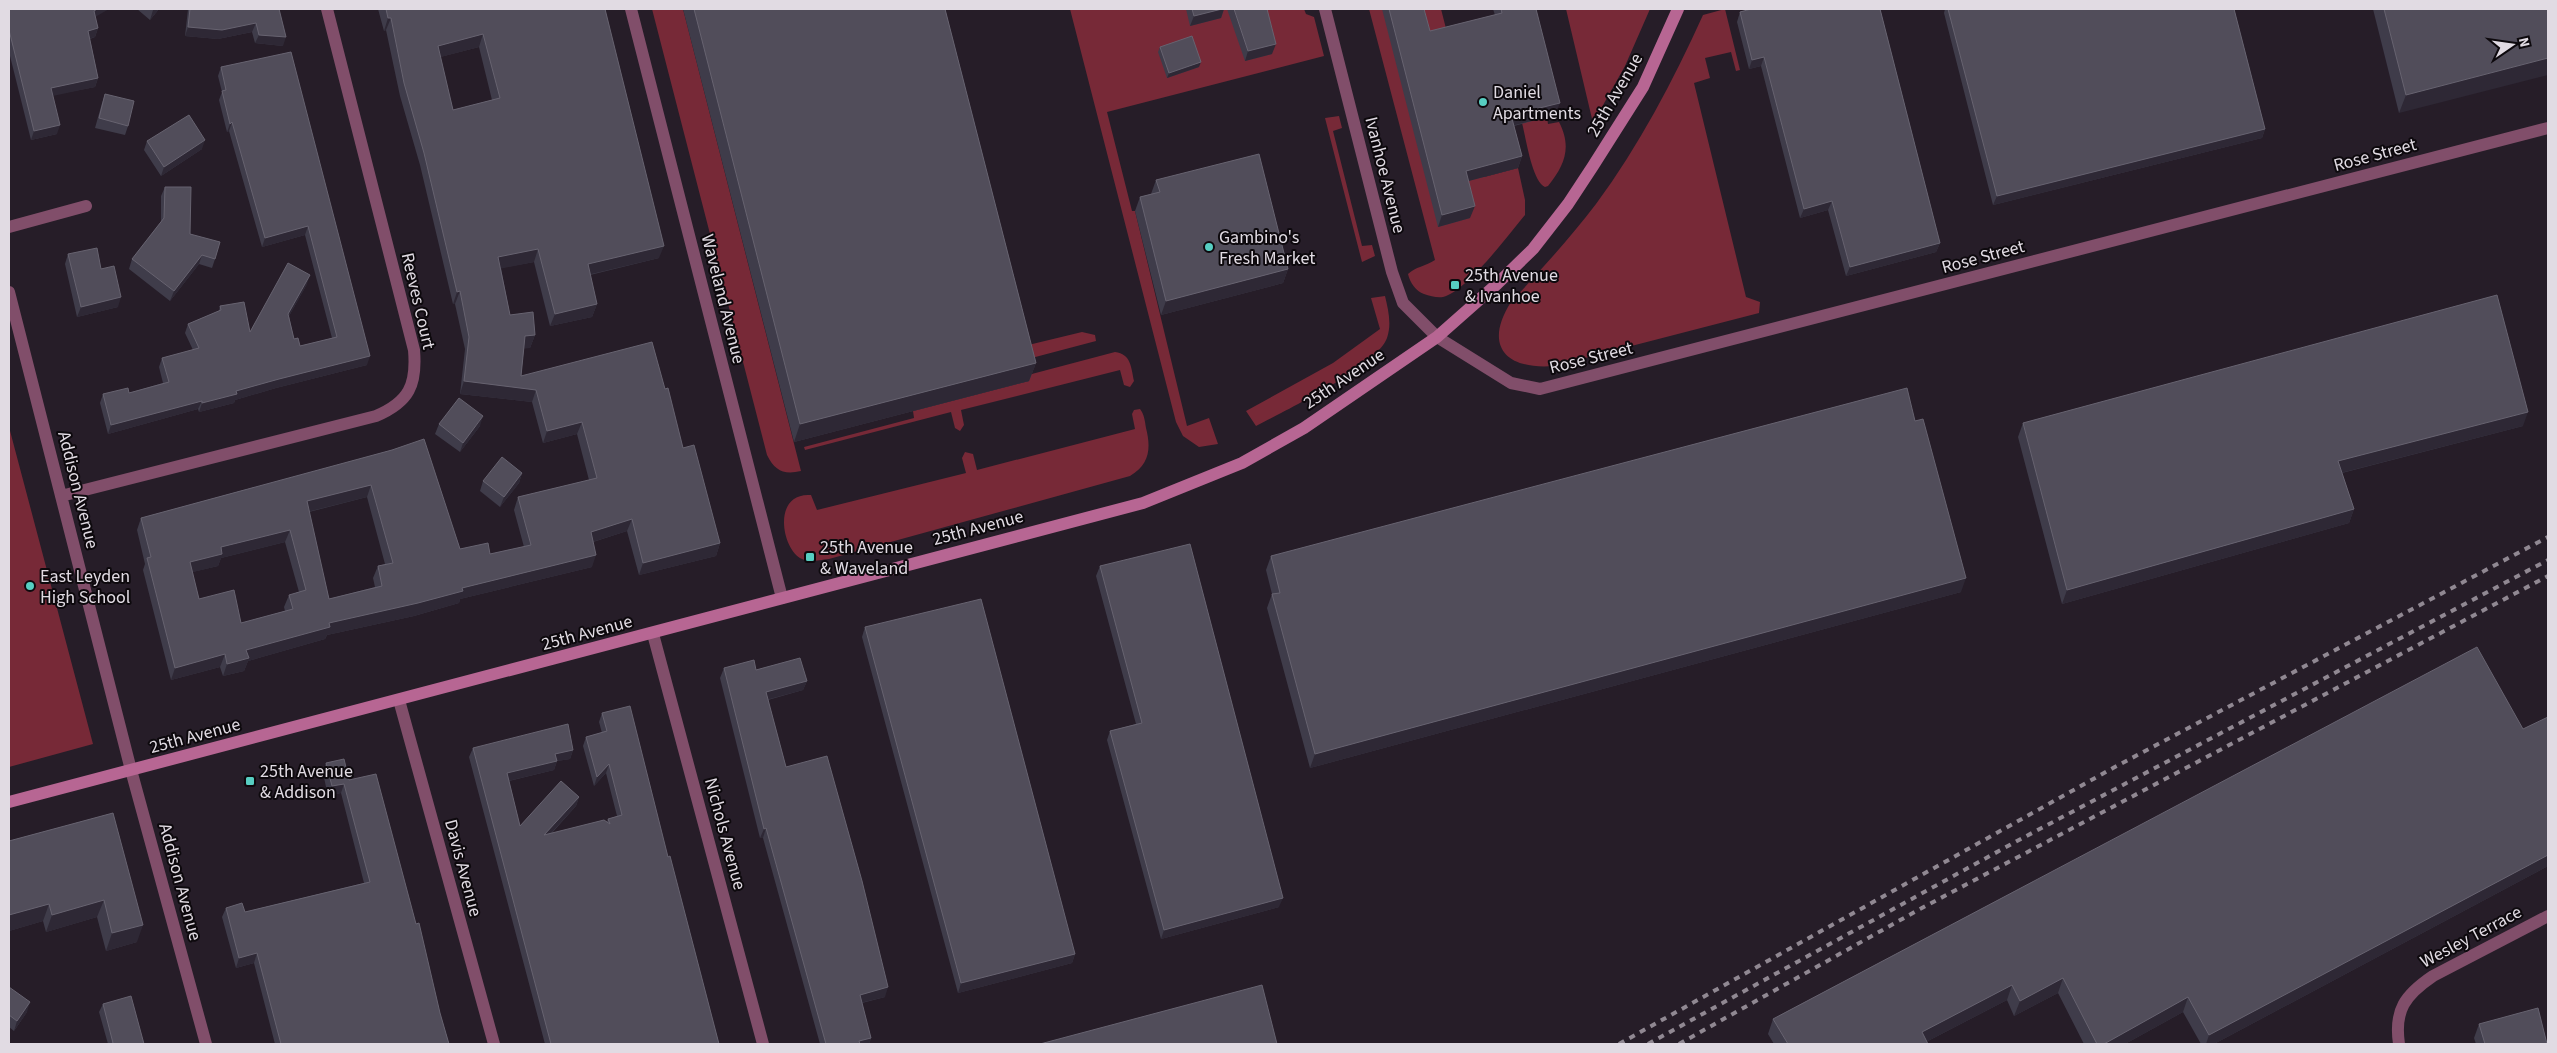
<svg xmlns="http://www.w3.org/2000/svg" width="2557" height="1053" font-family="'Source Sans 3',sans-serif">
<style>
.green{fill:#772937}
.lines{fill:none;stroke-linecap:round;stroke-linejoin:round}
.street{stroke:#814e6a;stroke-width:12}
.secondary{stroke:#b76693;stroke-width:12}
.rail{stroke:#908892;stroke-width:4;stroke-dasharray:6 6;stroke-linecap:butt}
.wall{fill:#3f3c4a;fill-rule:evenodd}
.shaded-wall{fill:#2e2835}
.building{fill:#514d5a;stroke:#676370;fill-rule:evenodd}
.poi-dot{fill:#57cec2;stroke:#0d090d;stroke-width:2}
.labels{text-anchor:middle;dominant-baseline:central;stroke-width:4;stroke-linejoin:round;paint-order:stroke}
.poi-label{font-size:18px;fill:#e1dbe3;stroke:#0d090d;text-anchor:start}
.street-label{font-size:18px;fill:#e1dbe3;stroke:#0d090d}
</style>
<rect width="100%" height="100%" fill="#261d28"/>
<!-- green -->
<path class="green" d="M652,9h31l118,462c-17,4 -26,0 -34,-16z
M1070,9h234l2,5 8,3 10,39 -217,56 25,99h3l52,215 22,-8 9,26 -19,3 -16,-11 -7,-14z
M1369,9h72l43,168 34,-9 7,32v15c-16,19 -58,76 -82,82 -6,1 -13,-1 -19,-3 -8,-3 -14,-11 -16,-20 7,-7 18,-8 27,-14z
M1566,9h84l-25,57 -32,57z
M1725,9l15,61 -4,1 -5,-19 -26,6 5,20 -16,5 52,214 14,5 -1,11 -205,53c-48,4 -71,-20 -43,-64 30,-32 59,-64 85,-98 43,-58 77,-123 107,-189z
M1339,116l3,12 -9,3 29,115 10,-1 3,11 -13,6 -37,-144z
M1547,117l1,7 11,-2c13,25 6,43 -11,64l-3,1c-13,-6 -19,-49 -23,-64z
M1385,296c3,13 7,28 2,42 -10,28 -102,73 -131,88l-10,-15 87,-48 47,-34 -9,-31z
M1082,332l13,3 1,6 -72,19 -4,-13z
M1115,352c16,2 16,15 19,29l-4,6 -6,-2 -4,-15 -159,40 3,15 -4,6 -5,-3 -4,-16 -146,38 -1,-3 110,-29 -1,-7 116,-30 -1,-6z
M1140,409c4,5 5,12 6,19 5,20 4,36 -16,48l-301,83c-10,1 -19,4 -27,0 -21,-10 -30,-67 9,-64l6,15 149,-37 -4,-15 3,-6 8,2 4,16 158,-41 -3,-15 2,-4z
M9,427l84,317 -84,23z"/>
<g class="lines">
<!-- street -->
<path class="street" d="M631,9l151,589
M1325,9l67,263 11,31 34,34 74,46 29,6 1008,-261
M9,227l77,-21
M9,292l122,478 75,274
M61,496l315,-80c33,-14 41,-31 38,-66l-87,-341
M653,634l110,410
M399,700l95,344
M2399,1044c-5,-34 6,-49 34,-68l115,-60"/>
<!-- secondary -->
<path class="secondary" d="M9,802l1134,-299 99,-40 62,-35 133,-91 60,-53 36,-35 35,-45 25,-38 50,-79 35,-78"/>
<!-- rail -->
<path class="rail" d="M1619,1044l494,-276 435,-231
M1648,1044l369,-203 531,-281
M1679,1044l241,-135 628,-333"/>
</g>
<!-- wall -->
<path class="wall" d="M9,9l86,8 3,11 -3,9 -5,2 8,39 -3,9 -42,8 4,39 -26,6 -22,-88z
M137,9h22l-9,11z
M188,9h91l4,37 -28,-3 -3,-11 -34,7 -33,-3z
M378,9h227l54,249 -69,17 7,29 -5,13 -42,9 -16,-64 -33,6 9,47 25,20 -5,13h-6l-3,28 144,13 18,59 37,95 -4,13 -77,19 -12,-44 -34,11 -1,25 -132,32 -1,4 -45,13 -87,19 -2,4 -77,22 -4,10 -21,5 -3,-9 -49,13 -28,-110 2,-6 -8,-34 4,-12 251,-68 68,99 30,5 34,-7 -10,-37 4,-13 71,-17 -12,-46 -34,9 -11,-41 -72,-8 5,-45 -10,-45h-2l-33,-139 -20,-69 -14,-66 -2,1zM479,47l13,53 -39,10 -13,-53zM367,497l18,67 -7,2 -5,12 2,9 -46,12 -20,-87zM285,542l14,50 -10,3 -5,12 1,4 -44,12 -42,-24 -7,-27 26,-6 3,-8z
M683,9h262l91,354 -7,18 -235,61z
M1186,9h38l-3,9 -31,8z
M1227,9h40l5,45 -27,7z
M1382,9h42l6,22 65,-16 -2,-6h43l19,106 -41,11 8,30 -4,12 -50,13 2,37 -32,9z
M1745,9h135l60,234 -4,9 -90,24 -18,-66 -28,8 -39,-152 -12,3 -12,-47 3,-10 6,-1z
M1945,9h289l31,120 -3,9 -269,67 -49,-192z
M2373,9h175l-149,104z
M1160,47l39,20 -32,11 -9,-26z
M291,52l76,313 -91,23 -41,12 -1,3 -35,9 -1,-3 -90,25 -8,-31 3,-9 26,-1 34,-10 -4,-16 3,-9 31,-8 -8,-17 3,-9 31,-13 1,-5 30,26 57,-48 -18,32 5,23 6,7 32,-8 -27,-103 -43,12 -33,-116 -2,1 -8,-32 3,-8 -4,-16 3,-9z
M105,94l23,32 -3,9 -30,-7 7,-25z
M147,141l55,8 -41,27 -17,-26z
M1156,180l132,89 -5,14 -122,32 -26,-104 5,-14 11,-3z
M165,187l25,47 25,25 -3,9 -13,-4 -29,37 -41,-32 3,-10 29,-37v-26z
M68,254l33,15 17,38 -41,10 -12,-53z
M1915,421l46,171 -651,176 -43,-160 5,-14 -6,-24 5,-14z
M2023,423l500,3 -181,47 12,36 -5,14 -287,81 -44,-167z
M439,424l41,2 -20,26 -25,-18z
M522,473l-3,10 -19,24 -20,-16 3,-10z
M1100,566l179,341 -118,32 -54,-199 3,-9 26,-7 -40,-148z
M865,627l210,327 -3,9 -114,30 -96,-356z
M724,668l32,2 51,11 -4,9 -35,10 18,67 99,230 -23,6 9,35 -2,6h-49l-57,-206h-3l-40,-160z
M602,713l66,144 51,187h-174l-76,-287 4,-9 100,2 -3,9 -13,2 -3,9 -45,11 11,45 59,-29 -3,9 -25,28 56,-12 1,-3 9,-3 -11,-43 -12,13 -11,-40 3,-9 16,-4 -3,-11z
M326,763l23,17 91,233 9,31h-174l-21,-81 -18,5 -14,-51 4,-9 19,4 119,-29 -23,-90 -13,3 -5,-23z
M113,813l24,129 -31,9 -9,-34 -51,15 -3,-11 -34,10v-90z
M2548,866l-334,178h-13l-18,-32 -58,32h-41l-26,-51 -44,23 -7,-16 -81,42 2,2h-154l-6,-10 5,-15z
M9,987l18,25 -13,19 -5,-4z
M103,1004l41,40h-36l-9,-32z
M2479,1024l68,20h-71l-2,-6z"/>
<!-- shaded-wall -->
<path class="shaded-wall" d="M97,9h12l-19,11 4,-9z
M155,9h4l-9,11 3,-10z
M1222,9h2l-3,9 -31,8 4,-10z
M388,18h3l-5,12 -2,1z
M256,23l-4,9 -34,7 -33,-3 3,-9z
M98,28l-3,9 -10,3 3,-9z
M483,34l-4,13 -46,12 5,-13z
M259,35l27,2 -3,9 -28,-3z
M1276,44l-4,10 -27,7 3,-10z
M1764,57l-3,9 -12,3 3,-9z
M2548,58v17l-149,38 7,-18z
M1201,62l-2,5 -32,11 2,-5z
M98,78l-3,9 -47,10 3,-9z
M1560,103l-5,12 -48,12 4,-12z
M232,122l-3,9 -2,1 3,-8z
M60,125l-3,9 -26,6 3,-9z
M2265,129l-3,9 -269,67 4,-9z
M205,140l-3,9 -41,27 3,-9z
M1522,156l-4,12 -57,15 5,-12z
M1832,201l-4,9 -28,8 4,-9z
M1475,206l-5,12 -32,9 4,-12z
M308,226l-3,9 -43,12 3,-9z
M1940,243l-4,9 -90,24 4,-9z
M664,246l-5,12 -76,18 5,-12z
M538,249l-4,13 -40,8 4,-13z
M202,255l-3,9 -29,37 4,-10z
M1288,269l-5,14 -122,32 5,-14z
M310,275l-3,9 -22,39 3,-9z
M460,291l-5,13h-2l4,-12z
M121,297l-3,10 -41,10 4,-10z
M597,304l-5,13 -42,9 5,-12z
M535,335l-5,13 -9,1 4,-13z
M370,356l-3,9 -91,23 -41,12 -1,3 -35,9 3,-9 34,-12 43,-12z
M1036,363l-7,18 -235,61 6,-18z
M464,381l72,9 -4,12 -72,-8z
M202,401l-4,8 -90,25 3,-9z
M2528,412l-5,14 -190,49 5,-14z
M483,416l-3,10 -20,26 3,-9z
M582,422l-5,12 -34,9 4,-12z
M522,473l-3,10 -19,24 4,-10z
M371,485l-4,12 -64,16 4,-12z
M2354,509l-5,14 -287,81 5,-14z
M632,519l-5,12 -41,13 5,-12z
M290,530l-5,12 -64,16 -3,8 -33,8 5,-12 31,-15z
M720,543l-4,13 -77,19 4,-12z
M596,555l-4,12 -132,32 -1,4 -45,13 -87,19 -2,4 -77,22 -4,10 -21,5 4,-12 19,-14 83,-27 133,-35z
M1966,578l-5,14 -651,176 5,-14z
M225,654l-5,13 -49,13 4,-12z
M807,681l-4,9 -41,11 4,-9z
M573,750l-3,9 -13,2 -3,9 -50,12 3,-9 48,-19z
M609,764l-3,9 -12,13 3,-9z
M344,784l-3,9 -13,3 4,-10z
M579,797l-3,9 -35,38 3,-9z
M766,828l-3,10h-3l4,-9z
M2548,855v11l-334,178h-8l3,-9z
M1283,898l-4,9 -118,32 3,-9z
M104,900l-7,17 -51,15 6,-17z
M49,904l-6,17 -34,10v-16z
M143,925l-6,17 -31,9 6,-18z
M257,953l-3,10 -18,5 3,-10z
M1075,954l-3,9 -114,30 3,-10z
M2063,978l-5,15 -44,23 6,-15z
M2012,985l-5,15 -85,44v-12z
M888,987l-3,10 -29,7 4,-9z
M2188,997l-5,15 -58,32h-21z
M30,1002l-3,10 -13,19 3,-10z
M871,1038l-2,6h-11l1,-3z"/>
<!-- building -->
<path class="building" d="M9,9h88l-3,2 4,17 -10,3 10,47 -47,10 9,37 -26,6 -25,-101z
M190,9h89l7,28 -27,-2 -3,-12 -34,7 -34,-3z
M386,9h219l59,237 -76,18 9,40 -42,10 -17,-65 -40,8 12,58 23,-3 2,23 -10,1 -4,40 131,-34 13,47 3,-1 15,60 11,-3 26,98 -77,20 -11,-44 -41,13 5,23 -134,33 1,3 -45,12 -89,20 1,4 -84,23 3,8 -22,6 -2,-10 -50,14 -28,-110 4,-1 -10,-39 251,-68 32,-11 36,110 28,-6 2,11 41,-9 -13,-48 79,-19 -15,-56 -35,9 -11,-41 -72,-9 5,-44 -9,-46 -3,1 -33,-139 -20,-70 -13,-65h-3zM483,34l17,64 -47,12 -15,-64zM371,485l22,78 -15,3 4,20 -53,13 -22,-98zM290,530l16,60 -17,5 4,14 -52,14 -7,-33 -35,9 -9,-37 32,-8 -1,-7z
M694,9h251l91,354 -236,61z
M1192,9h30l-28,7z
M1234,9h33l9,35 -28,7z
M1389,9h35l6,22 72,-18 -1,-4h35l24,94 -49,12 11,41 -56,15 9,35 -33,9z
M1751,9h129l60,234 -90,24 -18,-66 -28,8 -40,-152 -12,3 -12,-48z
M1948,9h286l31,120 -268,67z
M2384,9h164v49l-142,37z
M1192,36l9,26 -32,11 -9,-26z
M291,52l79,304 -91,23 -43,12 1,3 -35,9v-2l-91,24 -8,-31 25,-6 1,5 40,-11 -7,-24 37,-10 -11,-24 33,-14 -1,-4 24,-4 6,30 38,-69 22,12 -22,39 6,25 4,-1 2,8 37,-9 -29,-111 -43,12 -33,-116 -2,2 -8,-33 4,-1 -5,-23z
M105,94l29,7 -6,25 -29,-8z
M189,115l16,25 -41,27 -17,-26z
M1259,154l29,115 -122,32 -26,-104 20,-5 -4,-12z
M165,187h26l-1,47 30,8 -5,17 -13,-4 -28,36 -42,-32 32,-41z
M97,248l4,21 13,-3 7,31 -40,10 -13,-53z
M2497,295l31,117 -190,49 16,48 -287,81 -44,-167z
M1907,388l8,33 8,-2 43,159 -651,176 -43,-160 8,-1 -9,-37z
M459,398l24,18 -20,27 -24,-19z
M502,457l20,16 -18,24 -21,-16z
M1190,544l93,354 -119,32 -54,-199 32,-8 -42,-157z
M981,599l94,355 -114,29 -96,-356z
M2477,647l46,82 25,-12v138l-339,180 -21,-38 -84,47h-7l-34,-66 -43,23 -8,-16 -90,47 6,12h-140l-15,-25z
M800,658l7,23 -41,11 20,75 41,-11 35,125 26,106 -28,8 11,43 -12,3 1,3h-34l-60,-216 -2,1 -40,-161 30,-8 2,10z
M630,706l38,151 2,-1 49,188h-168l-78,-296 95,-24 5,26 -18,4 2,7 -50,12 13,53 41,-45 18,16 -35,38 60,-15 6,4 -2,-5 14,-4 -13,-51 -12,13 -11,-40 21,-6 -5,-18z
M344,759l5,21 27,-6 40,150 3,-1 21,90 9,31h-168l-24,-91 -18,5 -13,-50 16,-5 3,9 125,-30 -26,-98 -12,2 -6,-23z
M113,813l30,112 -31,8 -8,-33 -52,15 -3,-11 -40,11v-74z
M1262,985l15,59h-237z
M9,987l21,15 -13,19 -8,-6z
M131,996l13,48h-34l3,-1 -10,-39z
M2538,1008l9,36h-62l-6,-20z"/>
<!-- markers -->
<g class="poi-dot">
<circle cx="1483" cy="102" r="5"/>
<circle cx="1209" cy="247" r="5"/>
<rect x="1450" y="280" width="10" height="10" rx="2.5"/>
<rect x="805" y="552" width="10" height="10" rx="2.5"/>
<circle cx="30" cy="586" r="5"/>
<rect x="245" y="776" width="10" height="10" rx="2.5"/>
</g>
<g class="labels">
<!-- poi labels -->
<g class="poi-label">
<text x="1493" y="92">Daniel<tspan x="1493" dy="21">Apartments</tspan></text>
<text x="1219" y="237">Gambino's<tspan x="1219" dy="21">Fresh Market</tspan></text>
<text x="1465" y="275">25th Avenue<tspan x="1465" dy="21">&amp; Ivanhoe</tspan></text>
<text x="820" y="547">25th Avenue<tspan x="820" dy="21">&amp; Waveland</tspan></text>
<text x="40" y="576">East Leyden<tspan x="40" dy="21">High School</tspan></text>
<text x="260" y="771">25th Avenue<tspan x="260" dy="21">&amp; Addison</tspan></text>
</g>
<!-- street labels -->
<g class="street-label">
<text transform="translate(1615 95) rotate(-60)">25th Avenue</text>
<text transform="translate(2375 155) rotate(-15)">Rose Street</text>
<text transform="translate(1385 175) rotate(76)">Ivanhoe Avenue</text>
<text transform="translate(1983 257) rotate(-15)">Rose Street</text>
<text transform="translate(723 299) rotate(76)">Waveland Avenue</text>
<text transform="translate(418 301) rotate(77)">Reeves Court</text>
<text transform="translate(1591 358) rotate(-14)">Rose Street</text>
<text transform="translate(1344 379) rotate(-34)">25th Avenue</text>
<text transform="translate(78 490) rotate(76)">Addison Avenue</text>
<text transform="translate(978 528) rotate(-15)">25th Avenue</text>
<text transform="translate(587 633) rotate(-15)">25th Avenue</text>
<text transform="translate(195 736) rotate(-15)">25th Avenue</text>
<text transform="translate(725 834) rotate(75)">Nichols Avenue</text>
<text transform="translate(463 868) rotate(75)">Davis Avenue</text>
<text transform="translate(180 882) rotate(75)">Addison Avenue</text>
<text transform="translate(2471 937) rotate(-28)">Wesley Terrace</text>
</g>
</g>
<!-- border -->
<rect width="2557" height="1053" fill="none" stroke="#e1dbe3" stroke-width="20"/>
<!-- north arrow -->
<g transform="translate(2512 45) rotate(77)" stroke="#0d090d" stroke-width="4" paint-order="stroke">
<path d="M0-4L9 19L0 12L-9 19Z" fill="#e1dbe3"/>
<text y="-8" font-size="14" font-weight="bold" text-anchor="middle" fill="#e1dbe3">N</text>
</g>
</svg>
